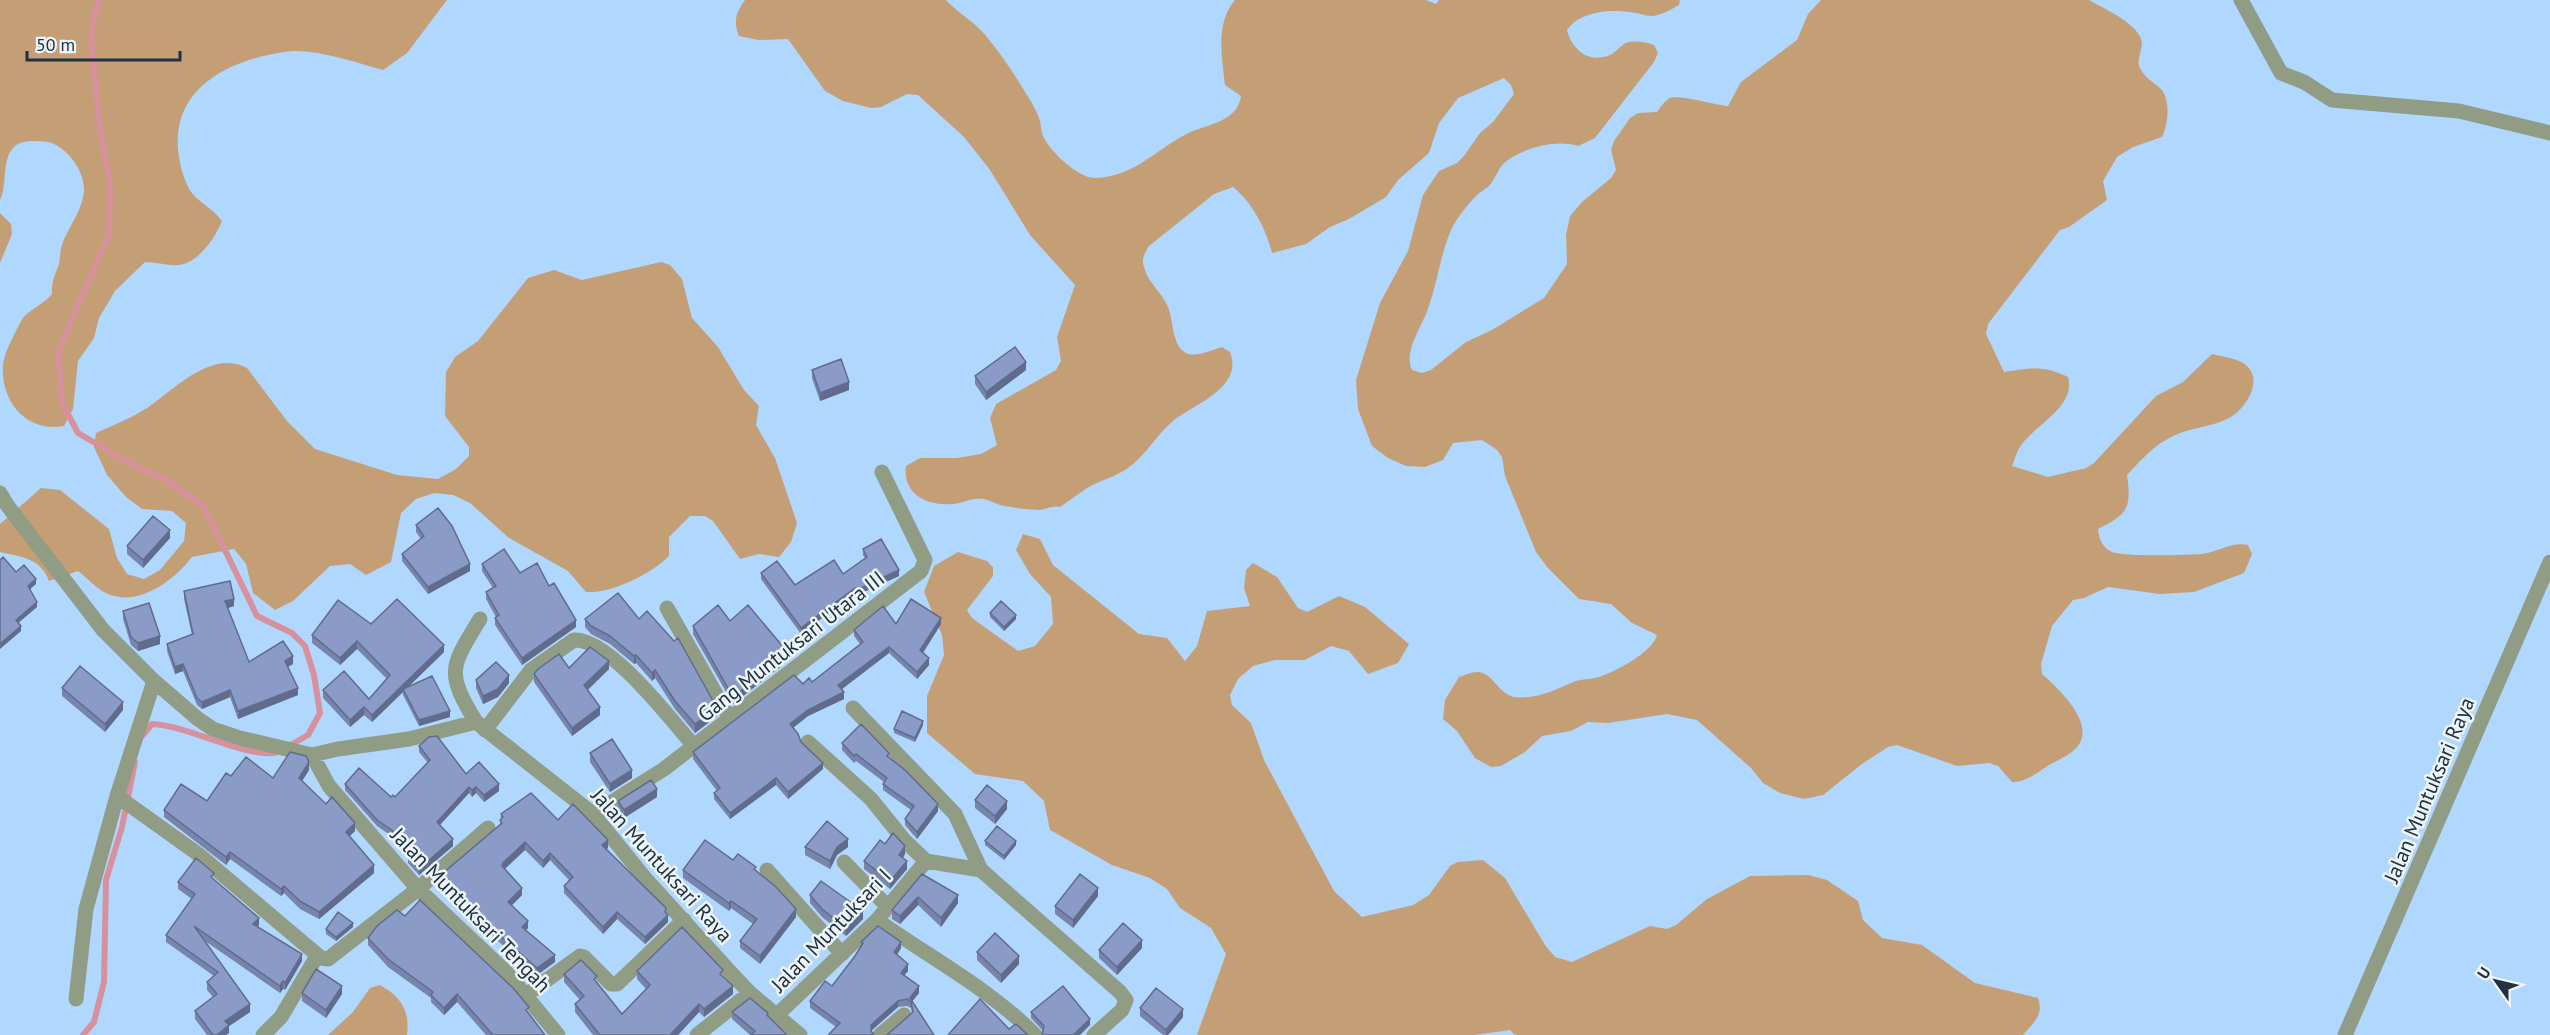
<svg xmlns="http://www.w3.org/2000/svg" width="2550" height="1035" font-family="'PT Sans',sans-serif">
<style>
.green{fill:#c49f76}
.lines{fill:none;stroke-linecap:round;stroke-linejoin:round}
.stream{stroke:#d7919c;stroke-width:6}
.street{stroke:#909c83;stroke-width:15}
.wall{fill:#7785ac}
.shaded-wall{fill:#616c8c}
.building{fill:#8a9bc8;stroke:#616c8c;stroke-width:1.5}
.labels{text-anchor:middle;dominant-baseline:central;stroke-width:5;stroke-linejoin:round;paint-order:stroke}
.street-label{font-size:21px;fill:#223140;stroke:#edf5fd}
</style>
<rect width="100%" height="100%" fill="#b0d7ff"/>
<!-- green -->
<path class="green" d="M0,0h447l-40,53 -24,17c-26,-7 -71,-23 -99,-18 -53,8 -111,34 -106,97 1,13 5,28 11,40 8,13 24,19 33,32 -6,16 -24,42 -43,44 -11,1 -23,-3 -34,-3l-30,29 -16,27 -5,20 -16,23 -5,48 -9,17c-38,7 -64,-25 -61,-62 2,-13 12,-31 18,-43 5,-10 22,-16 31,-27 -1,-12 3,-19 7,-30 1,-6 1,-13 3,-19 6,-18 20,-33 22,-54 1,-19 -15,-41 -32,-48 -7,-2 -15,-2 -22,-2 -6,1 -13,2 -17,7 -12,14 -5,36 -13,52z
M745,0h201c12,13 30,23 40,36 14,17 28,37 39,56 6,9 12,19 15,29 1,5 1,12 4,17 8,15 35,41 52,40 37,-2 55,-24 85,-41 20,-13 56,-12 60,-41l-16,-11c-3,-27 -10,-62 10,-85h191l10,4 3,-4h241l-1,5c-9,5 -17,10 -27,11 -8,0 -15,-4 -23,-4 -20,-3 -50,0 -62,18 5,20 22,34 43,25 6,-3 10,-9 16,-12 8,-3 20,-1 28,2l4,8 -4,9 -59,76 -17,8c-22,-7 -56,2 -74,17 -6,6 -9,16 -15,23 -3,3 -8,5 -11,8 -11,11 -24,27 -29,41 -9,23 -12,48 -20,71 -6,19 -26,45 -17,64l10,3 9,-3 35,-28 26,-12 52,-32 23,-34 -1,-29 4,-19 12,-14 29,-24 5,-8 -5,-20 3,-9 16,-23 8,-5 19,-1c3,-4 7,-11 13,-14 8,-4 46,7 58,8l13,-24 56,-42 11,-26 13,-14h268c14,8 52,25 53,43 0,9 -7,18 -1,27 4,8 14,13 20,19 10,11 7,36 1,48l-29,10 -16,10 -14,24 4,19 -38,27 -9,3 -72,94 -2,10 18,38c27,-4 39,-7 64,5 8,29 -30,46 -46,67 -5,6 -7,15 -10,22l36,11 38,-9 8,-5 62,-67 27,-14 29,-28c11,3 27,4 35,12 16,15 -1,42 -16,51 -17,10 -40,10 -58,19 -19,9 -32,24 -46,39 5,33 0,40 -29,54 1,10 4,18 14,23 12,5 75,3 90,2 16,-2 30,-13 46,-9l4,9 -8,19 -50,19 -34,2 -52,-7 -24,11 -11,2 -21,26 -11,38 1,10c16,14 55,50 35,73 -7,8 -19,13 -28,18 -12,8 -23,17 -37,17l-14,-16 -9,-3 -32,3 -60,-21 -9,2 -26,17 -39,31 -19,4 -24,-6 -17,-10 -12,-15 -54,-48 -30,-6 -59,9 -20,-1 -17,9 -29,5 -17,16 -24,14 -10,1 -16,-9 -18,-27 -14,-12 2,-19 14,-23c6,-2 13,-5 18,-5 16,0 21,22 37,25 22,3 43,-8 62,-16 8,-2 16,-2 23,-4 17,-6 53,-24 58,-42l-25,-12 -21,-19 -32,-5 -31,-31 -12,-16 -31,-76 -3,-19 -5,-7 -15,-10 -29,3 -10,17 -18,7 -19,-1 -18,-8 -16,-12 -14,-37 -2,-29 24,-77 28,-52 15,-56 16,-24 18,-8 7,-7 16,-23 13,-11 21,-28 -3,-9 -7,-7 -46,20 -19,25 -10,30 -31,27 -12,17 -37,22 -19,8 -24,17 -34,9c-6,-24 -20,-51 -39,-66l-19,7 -65,52c-4,7 -8,13 -5,21 4,16 18,25 24,40 6,13 3,38 18,46 10,5 25,-3 36,-6l8,5c14,35 -35,52 -56,68 -16,13 -26,32 -42,45 -13,11 -31,15 -45,23 -9,6 -18,13 -27,19 -8,-2 -14,3 -22,3 -12,-1 -26,-2 -38,-5 -6,-2 -11,-5 -17,-6 -11,-2 -22,5 -32,5 -25,2 -49,-11 -45,-38l14,-8h37l24,-4 16,-9 -7,-27 6,-14 60,-34 5,-9 -4,-24 18,-52 -45,-50 -40,-65 -26,-33 -46,-42 -11,-1 -26,13 -10,1 -28,-7 -18,-10 -37,-52 -29,1 -20,-4c-6,-14 -3,-24 6,-36z
M0,213l11,11 1,10 -12,29z
M661,262l9,3 12,14 10,39 26,29 26,43 15,16 -3,19 19,33 22,65 -6,19 -12,15 -20,-3 -19,5 -27,-38 -8,-5h-15l-21,21v19c-18,18 -58,38 -83,36l-18,-21 -59,-33 -39,-35 -17,-8 -19,-2 -18,6 -15,14 -10,49 -25,13 -16,-11 -20,2 -37,35 -18,9 -22,-17 -7,-29 -12,-15 -42,8c-18,23 -52,50 -84,37 -10,-4 -21,-16 -30,-23l-29,10c-8,-23 -28,-24 -49,-29v-28l41,-36 19,2 49,39 8,29 10,16 17,5 16,-9 24,-29 2,-18 -14,-12 -30,-2 -16,-12 -19,-22 -13,-28 2,-14c17,-8 36,-15 51,-25 27,-18 64,-59 100,-40l40,53 28,28 82,26 41,4 18,-10 13,-13v-9l-24,-31 1,-44 9,-15 23,-16 50,-63 26,-8 28,10z
M1023,534l17,5 13,26 86,69 28,4 18,23 12,-15 10,-35 43,-5 -6,-18 2,-18 7,-7 24,14 21,31 9,4 32,-16 26,11 44,37 -11,19 -30,11 -19,-23 -18,-5 -26,14h-30l-22,6 -15,13 -8,16 2,10 19,18 13,37 70,131 28,26 51,-12 16,-10 21,-29 8,-4 25,-2 22,18 40,67 10,12 17,5 78,-36 17,3 9,-4 31,-26 43,-23 58,-1 19,5 31,21 5,19 19,18 40,7 53,38 63,15c6,17 -4,24 -15,37h-508l-5,-5 -35,5h-278l29,-81 -15,-26 -31,-20 -13,-19 -17,-11 -38,-13 -62,-35 -6,-29 -21,-20 -48,-7 -48,-41v-37l17,-41 -2,-20 -18,-43 10,-26 24,-14 29,9 6,6v9l-26,34 5,8 46,33 17,-5 18,-22 -2,-27 -21,-23 -14,-24z
M380,985c21,12 30,25 27,50h-79l25,-23 17,-24z"/>
<g class="lines">
<!-- stream -->
<path class="stream" d="M99,0l-7,25 -1,19 9,84 10,56 -1,50 -51,118 4,51 16,30 60,35 27,11 39,28 53,109 35,17 13,13 9,29 6,38 -12,22 -19,11
M142,736l10,-12c36,1 97,36 126,28
M83,1035l11,-13 10,-40 2,-102 16,-53 13,-65"/>
<!-- street -->
<path class="street" d="M2241,0l40,73 23,9 28,18 127,11 91,22
M0,493l7,12 96,125 51,51 44,38 15,10 27,9 72,17 26,-6 71,-10 67,-17 117,92 51,63 88,97 18,19 50,42
M667,608l63,111
M154,681l-37,115 81,58 123,104 7,1 90,-70 70,-61
M853,708l102,106 26,56
M476,722c-31,-51 -25,-55 4,-103
M485,730l46,-60 43,-30c35,-2 97,80 120,106
M808,742l63,57 33,41 22,21
M312,755l17,31 89,103 89,84 51,62
M593,814l71,-45 257,-198 4,-11 -43,-88
M844,862l43,44
M767,870l75,84
M877,920c52,37 113,69 158,115
M526,995l54,-39 4,1 27,27h6l67,-64
M76,999l10,-90 31,-113
M777,1015l100,-95 49,-59 55,9 139,122 6,8 -4,10 -28,25
M263,1035l18,-18 36,-61
M697,1035l53,-42
M880,1035l24,-20
M2345,1035l205,-473"/>
</g>
<!-- wall -->
<path class="wall" d="M812,370l37,20 -29,11 -8,-23z
M1026,370l-40,30 -11,-16v-8z
M416,525l54,46 -42,23 -26,-33v-7l19,-15 -5,-7z
M170,538l-27,30 -16,-14v-8z
M863,549l36,27 -42,19 -2,-2 -54,41 -40,-55v-6l34,12 48,-11 22,-16 -2,-3z
M482,564l38,9 29,13 27,41 -54,38 -27,-40v-7l1,-1 -10,-18v-7l7,-4 -11,-17z
M184,591l50,15 -7,2 22,54 44,2 -5,3 10,28 -60,24 -8,-22 -28,12 -5,-4 -14,-34 -8,3 -8,-23v-7l25,-9 -8,-36z
M618,593l99,123 -22,17 -20,-24 -20,-31 -3,3 -16,-18 -2,1 -24,-20 -19,-10 -6,-7v-8z
M123,611l37,33 -22,7 -7,-6 -8,-26z
M990,613l26,6 -12,12 -14,-14z
M730,621l54,34 -5,4 1,8 -47,37 -40,-70v-8z
M371,624l73,28 -36,35 42,30 -31,9 -16,-31v-3l-31,30 -8,-7 -14,12 -27,-29v-8l46,9 18,-20 -30,-30 -17,16 -28,-22v-8z
M896,624h45l-18,29 6,12 -12,14 -28,-26 -47,36 2,10 -36,17 -15,12 8,14 22,27 -35,30 -12,-14 -46,34 -16,-20v-6l3,-2 -24,-32v-7l110,-68 9,-2 48,-38 -6,-8v-6z
M569,668l40,1 -21,21 12,25 -28,21 -38,-54v-8z
M476,680l33,3 -11,14 -15,7 -7,-16z
M62,688l61,22 -18,22 -43,-36z
M923,725l-8,17 -21,-9v-4z
M842,743l47,15 49,53 -21,28 -12,-14v-6l6,-9 -28,-20v-6l1,-2 -28,-21 -2,2 -12,-13z
M419,746l47,28 33,17 -15,11 -8,-9 -4,4 -3,-4 -29,32 13,21 -34,29 -11,-12v-7l4,-6 -35,-24 -32,-36v-6l50,13 33,-34 -9,-11z
M590,753l42,25 -22,14 -20,-30z
M309,770l-7,11 53,50 -6,5 25,37 -55,46 -19,-10 -16,-16 -3,3 -51,-37 -4,6 -62,-48v-7l43,-9 24,-25 42,2z
M657,797l-33,21 -6,-9v-8z
M975,800l32,9 -12,15 -20,-16z
M501,814l57,6 50,28 -2,1 60,63 2,10 -23,22 -28,-25 -14,15 -39,-41v-7l5,-6 -19,-20 -7,8 -18,-18 -20,19 17,26 -10,10 16,23 -2,2 29,32 -18,13 -101,-88v-8l64,-54z
M985,841l31,4 -12,15 -19,-15z
M885,844l20,10 -2,4 4,11 -17,20 -26,-20v-8z
M805,847h43l-11,8 -7,14 -25,-14z
M733,860l23,10 40,47 -36,47 -20,-16v-7l13,-17 -22,-16 -2,3 -46,-33v-8z
M922,874l36,29 -17,24 -23,-22 -18,19 -8,-5v-9z
M214,880l45,45 -1,2 44,34 -17,29 -2,-1 -3,4 -75,-52 45,71 -21,14v7l-3,2h-19l-12,-16v-8l18,-14 -6,-7v-8l7,-6 -48,-34v-7l26,-36 -14,-10v-7z
M810,895l53,24 -17,17 -24,-19 -12,-14z
M1098,896l-25,32 -18,-14v-8z
M353,927l-17,14 -10,-7v-5z
M368,938l161,75 16,22h-59l-29,-33 -13,13 -13,-13v-4l-43,-31 -20,-22z
M861,942l40,6 -4,7 11,16 -4,4 15,18 -7,8 22,34 -22,-22 -1,-5 -4,-2 -9,1 -27,24 3,4h-45l7,-8 -26,-19v-7l22,-15 23,-30 6,-10z
M1142,948l-25,27 -18,-17v-8z
M977,952l42,12 -18,19 -24,-23z
M637,971l86,6 10,17 -29,23 -5,-5 -21,23h-85l-18,-23v-8l5,-4 -16,-18v-8l33,9 25,31 24,-25 -9,-10z
M302,993l40,1 -16,24 -24,-17z
M1140,1008l43,9 -15,18h-5l-23,-19z
M732,1012l36,4 19,19h-37l-18,-16z
M1031,1012l59,13 -47,6 -12,-13z"/>
<!-- shaded-wall -->
<path class="shaded-wall" d="M1026,362v8l-40,30v-8z
M849,382v8l-29,11v-8z
M170,530v8l-27,30v-8z
M470,564v7l-42,23v-7z
M899,570v6l-42,19v-5z
M36,579v5l-8,7v-5z
M855,588v5l-54,41v-6z
M234,599v7l-9,3v-8z
M37,602v5l-21,18v-5z
M1016,615v4l-12,12v-4z
M941,618v6l-21,33v-7z
M576,620v7l-54,38v-7z
M21,626v5l-21,18v-5z
M160,636v8l-22,7v-8z
M357,641v8l-17,16v-7z
M444,645v7l-40,39 -1,-2v3l-31,30v-7z
M889,647v6l-51,39v-7z
M784,648v7l-9,7v-7z
M636,655v8l-2,1v-8z
M293,656v8l-8,4v-7z
M929,658v7l-12,14v-7z
M780,660v7l-47,37v-7z
M609,661v8l-25,24v-8z
M183,664v7l-8,3v-7z
M655,670v8l-3,3v-8z
M509,675v8l-11,14 -15,7v-8z
M298,688v7l-60,24v-8z
M230,690v7l-28,12v-7z
M844,692v7l-36,17 -18,14v-6l18,-14z
M123,702v8l-18,22v-8z
M364,707v8l-14,12v-7z
M600,707v8l-28,21v-8z
M717,708v8l-22,17v-9z
M450,711v6l-31,9v-6z
M923,721v4l-8,17v-4z
M309,762v8l-10,16v-8z
M823,763v6l-35,30v-7z
M632,770v8l-22,14v-8z
M776,778v7l-46,34v-6z
M499,784v7l-15,11v-7z
M469,787v6l-32,35v-6z
M476,787v6l-4,4v-7z
M657,789v8l-33,21v-8z
M1007,801v8l-12,15v-8z
M938,804v7l-21,28v-7z
M355,823v8l-9,9v-8z
M453,839v7l-34,29v-6z
M848,839v8l-11,8 -7,14v-8l7,-14z
M608,840v8l-6,4v-7z
M1016,841v4l-12,15v-4z
M525,842v8l-22,20v-7z
M905,846v8l-6,9v-8z
M230,852v7l-4,6v-8z
M550,853v7l-7,8v-7z
M907,861v8l-17,20v-8z
M374,865v8l-55,46v-7z
M284,886v7l-3,3v-7z
M522,888v7l-14,14v-7z
M1098,888v8l-25,32v-8z
M958,895v8l-17,24v-9z
M918,897v8l-18,19v-8z
M731,901v7l-2,3v-8z
M666,908l-1,9 3,-2v7l-23,22v-7z
M796,909v8l-36,47v-8z
M863,911v8l-17,17v-8z
M617,912v7l-14,15v-7z
M259,918v7l-6,7v-8z
M528,921v7l-6,6v-7z
M353,923v4l-17,14v-4z
M1142,940v8l-25,27v-8z
M901,942v6l-7,11v-7z
M302,954v7l-17,29v-7z
M555,955v7l-18,13v-7z
M1019,956v8l-18,19v-8z
M908,964v7l-7,8v-6z
M283,981v8l-3,4v-7z
M342,986v8l-16,24v-8z
M733,986v8l-29,23v-8z
M919,986v7l-8,10 -1,-5z
M457,994v8l-13,13v-7z
M898,1001v6l-27,24v4v-10z
M250,1004v8l-21,14v7l-3,2h-9l8,-14z
M699,1004v8l-21,23h-8z
M1183,1009v8l-15,18h-2v-5z
M1090,1019v6l-10,10h-7z"/>
<!-- building -->
<path class="building" d="M1015,347l11,15 -40,30 -11,-16z
M841,359l8,23 -29,11 -8,-23z
M438,508l14,18 18,38 -42,23 -26,-33 22,-18 -8,-11z
M153,516l17,14 -27,30 -16,-14z
M881,539l18,31 -42,20 -2,-2 -54,40 -40,-55 16,-12 18,24 39,-25 9,14 24,-17 -4,-8z
M504,549l16,24 17,-10 12,23 5,-3 22,37 -54,38 -27,-40 4,-3 -13,-23 10,-6 -14,-22z
M3,557l13,15 8,-7 12,14 -8,7 9,16 -21,18 5,6 -21,18v-84z
M230,581l4,18 -9,2 24,61 34,-21 10,15 -8,5 13,27 -60,23 -8,-21 -28,12 -5,-4 -14,-34 -8,3 -8,-23 26,-10 -9,-43z
M618,593l21,26 8,-8 27,30 4,-3 39,70 -22,16 -20,-23 -20,-31 -3,3 -16,-18 -2,1 -24,-20 -19,-10 -6,-7z
M397,599l47,46 -72,70 -8,-8 -14,13 -27,-30 21,-19 25,28 21,-24 -33,-34 -17,17 -28,-23 26,-35 33,24z
M911,599l30,19 -21,32 9,8 -12,14 -28,-25 -51,38 6,7 -36,18 -18,14 8,10 3,8 22,21 -35,29 -12,-14 -46,35 -16,-20 6,-5 -27,-36 101,-77 9,9 6,-6 3,4 51,-40 -9,-12 29,-24 13,18z
M1001,601l15,14 -12,12 -14,-14z
M149,603l11,33 -22,7 -7,-6 -8,-26z
M718,605l12,16 18,-16 36,43 -9,7 5,5 -47,37 -40,-71z
M590,647l19,14 -25,24 16,22 -28,21 -38,-54 4,-5 21,-15 10,14z
M496,662l13,13 -11,14 -15,7 -7,-16z
M80,666l43,36 -18,22 -43,-36z
M432,676l18,35 -31,9 -16,-31z
M902,711l21,10 -8,17 -21,-9z
M861,724l28,29 -2,3 18,14 33,34 -21,28 -12,-13 9,-13 -31,-22 4,-6 -31,-24 -2,2 -12,-13z
M437,736l29,38 13,-12 20,22 -15,11 -8,-8 -4,3 -3,-3 -32,35 16,17 -34,30 -11,-13 7,-10 -38,-26 -32,-36 14,-16 32,29 2,-2 2,2 35,-37 -11,-14 10,-9z
M612,739l20,31 -22,14 -20,-31z
M290,752l16,4 3,6 -10,16 27,26 6,-7 23,26 -9,9 28,33 -55,47 -19,-11 -16,-15 -3,3 -51,-37 -4,5 -62,-47 17,-26 26,17 19,-28 5,3 15,-19 27,21z
M651,780l6,9 -33,21 -6,-9z
M987,785l20,16 -12,15 -20,-16z
M531,793l27,27 15,-16 35,36 -6,5 64,63 -1,4 3,3 -23,22 -28,-25 -14,15 -39,-41 9,-9 -23,-24 -7,8 -18,-19 -22,21 -1,3 20,22 -14,14 20,19 -6,6 33,28 -18,13 -101,-89 66,-56 -2,-3 3,-3 -2,-3z
M827,821l21,18 -11,8 -7,14 -25,-14z
M997,826l19,15 -12,15 -19,-15z
M893,833l12,13 -6,9 8,6 -17,20 -26,-20 16,-21 5,4z
M705,840l28,20 5,-6 18,13 -2,2 22,18 20,22 -36,47 -20,-15 17,-22 -26,-18 -2,2 -46,-33z
M196,858l18,15 -3,4 48,41 -6,6 49,30 -17,29 -2,-2 -3,5 -86,-60 56,78 -25,17 4,4 -12,10h-4l-18,-24 22,-17 -10,-12 11,-10 -52,-37 29,-41 -17,-12z
M922,874l36,21 -17,23 -23,-21 -18,19 -8,-6z
M1080,874l18,14 -25,32 -18,-14z
M821,881l42,30 -17,17 -24,-19 -12,-14z
M420,900l94,89 15,18 -3,3 19,25h-52l-36,-41 -13,14 -13,-13 2,-3 -45,-33 -20,-21 9,-12 20,-16 8,6z
M338,912l15,11 -17,14 -10,-8z
M1123,923l19,17 -25,27 -18,-17z
M878,926l23,16 -7,10 14,12 -7,9 18,13 -9,12 24,37h-47l26,-23 -2,-10 -4,-3 -9,2 -27,24v6l3,4h-44l-1,-1 11,-11 -30,-22 15,-20 7,5 23,-30 8,-13 -2,-1z
M682,927l41,43 -3,4 13,12 -29,23 -5,-5 -29,31h-70l-25,-31 9,-8 -20,-22 17,-14 16,16 -3,3 28,35 28,-29 -13,-14z
M995,933l24,23 -18,19 -24,-23z
M316,969l26,17 -16,24 -24,-17z
M1063,986l27,33 -17,16h-31l2,-9 -13,-14z
M1156,988l27,21 -17,21 -26,-22z
M750,998l18,15 -1,2 20,20h-36l4,-4 -23,-19z
M980,999l29,30 7,-5 12,11h-80z"/>
<g class="labels">
<!-- street labels -->
<g class="street-label">
<text transform="translate(791 646) rotate(-38)">Gang Muntuksari Utara III</text>
<text transform="translate(2429 790) rotate(-67)">Jalan Muntuksari Raya</text>
<text transform="translate(662 865) rotate(48)">Jalan Muntuksari Raya</text>
<text transform="translate(471 910) rotate(46)">Jalan Muntuksari Tengah</text>
<text transform="translate(831 930) rotate(-46)">Jalan Muntuksari I</text>
</g>
</g>
<!-- north arrow -->
<g transform="translate(2496 981) rotate(304)" stroke="#edf5fd" stroke-width="4.5" paint-order="stroke">
<path d="M0-4.5L10 22L0 15L-10 22Z" fill="#223140"/>
<text y="-9" font-size="16" font-weight="bold" text-anchor="middle" fill="#223140">U</text>
</g>
<!-- scale -->
<path d="M27 51v9h153v-9" fill="none" stroke="#223140" stroke-width="3"/>
<text x="36" y="51" font-size="18" fill="#223140" stroke="#edf5fd" stroke-width="4.5" paint-order="stroke">50 m</text>
</svg>
